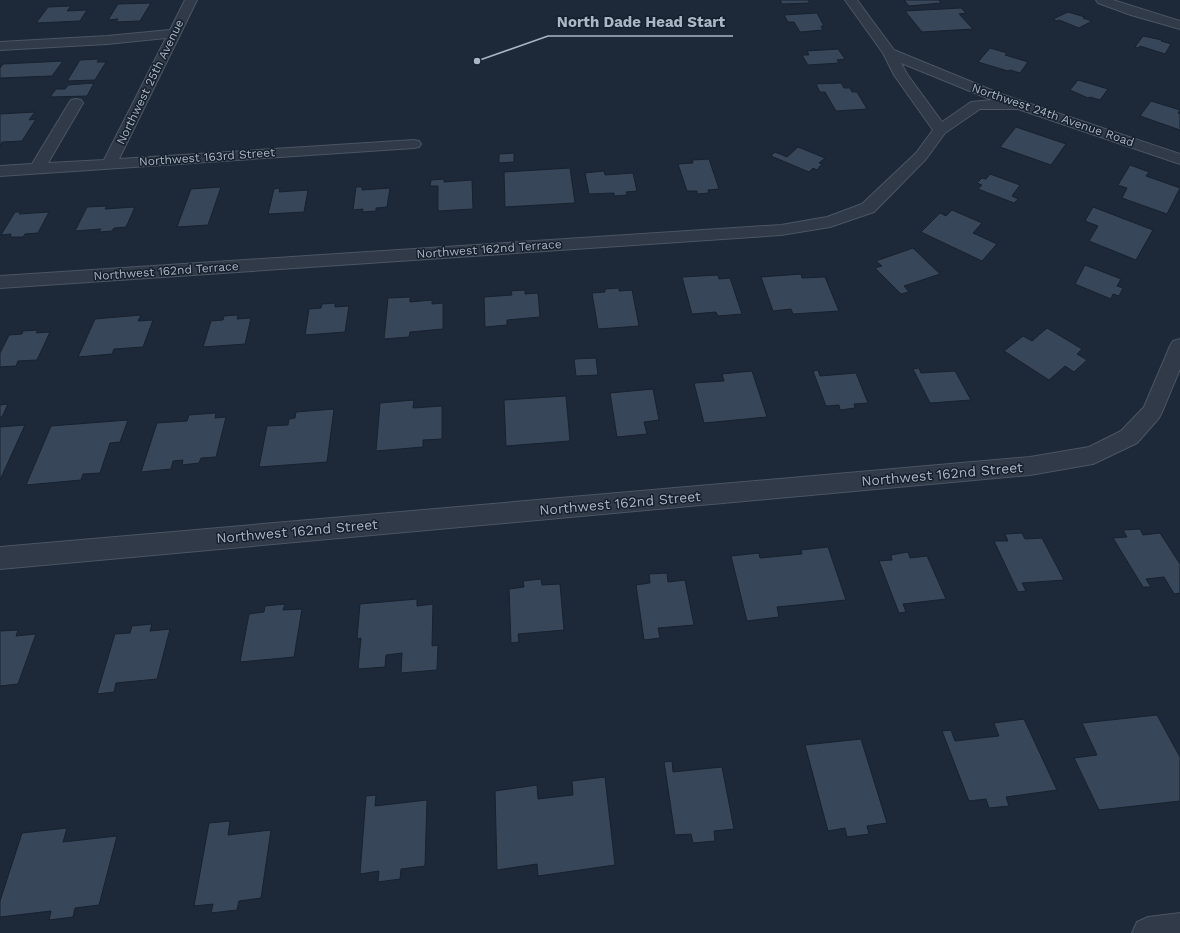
<svg xmlns="http://www.w3.org/2000/svg" width="1180" height="933" font-family="'Work Sans',sans-serif">
<style>
.building{fill:#384659;stroke:#18212e}
.lines{fill:none;stroke-linecap:round;stroke-linejoin:round}
.minor-casing{stroke:#4b5563;stroke-width:2}
.minor{fill:#313a48;fill-rule:evenodd}
.labels{text-anchor:middle;dominant-baseline:central;stroke-width:3;stroke-linejoin:round;paint-order:stroke}
.far-street-label{font-size:12px;fill:#aab5c6;stroke:#161f2c}
.street-label{font-size:14px;fill:#aab5c6;stroke:#161f2c}
.leader{fill:none;stroke:#aab5c6;stroke-width:1.5}
.callout-dot{fill:#aab5c6;stroke:#161f2c;stroke-width:1.5}
.callout-label{font-size:15px;text-anchor:middle;font-weight:bold;fill:#aab5c6;stroke:#161f2c;stroke-width:3;stroke-linejoin:round;paint-order:stroke}
</style>
<rect width="100%" height="100%" fill="#1d2838"/>
<!-- building -->
<path class="building" d="M780,0h28l2,3 -28,1z
M904,0h35l2,3 -32,3z
M151,3l-11,18 -24,1 2,-3 -10,1 10,-16z
M71,6l-4,5 20,-1 -7,11 -44,2 12,-16z
M961,8l5,5 -7,1 14,15 -51,3 -17,-21z
M1068,12l17,5 -2,1 9,3 -13,7 -20,-8 -2,1 -4,-2z
M817,13l7,13h-3l2,4 -23,2 -6,-10h-6l-4,-7z
M1143,36l19,4 -1,1 10,3 -6,10 -25,-8 -1,2 -4,-1z
M990,48l17,5 -2,2 23,7 -8,11 -10,-3 -2,1 -30,-9z
M838,49l7,10 -8,1 2,3 -31,2 -6,-10h7l-2,-4z
M99,59l-2,3h9l-11,18 -28,1 13,-21z
M63,61l-11,15 -52,2v-10l3,-4z
M1078,80l30,9 -8,11 -10,-3 -2,1 -18,-8z
M94,83l-7,13 -37,1 6,-8h9l3,-4z
M841,83l3,5h6l2,4h5l10,17 -31,2 -11,-19h-5l-4,-8z
M1151,101l29,9 -2,3 2,1v16l-40,-14z
M35,112l-6,8 7,-1 -14,22 -20,1 -2,4v-32z
M1016,127l50,17 -15,21 -51,-18z
M798,147l27,11 -6,5 3,1 -5,6 -4,-2 -4,4 -38,-16 4,-4 12,5z
M514,153v9l-15,1v-9z
M709,159l10,30 -11,1 1,3 -12,1v-3h-10l-9,-27 15,-1 -1,-3z
M1130,165l19,7 -3,4 34,12 -13,26 -45,-16 5,-10 -9,-3z
M570,168l5,35 -70,4 -1,-35z
M604,171l1,4 28,-2 4,18 -11,1 1,3 -13,1v-3l-25,1 -4,-21z
M990,174l30,11 -8,11 6,3 -4,4 -36,-14 4,-4 -5,-2 5,-5 4,1z
M444,179v3l28,-2 1,29 -35,2v-25h-8l1,-6z
M221,187l-13,38 -31,2 14,-38z
M356,187h6v3l28,-2 -3,19 -11,1v3l-14,1 1,-3 -10,1z
M280,188l-1,4 29,-2 -4,22 -36,2 6,-25z
M107,206l-2,3 30,-2 -9,20 -12,1 -2,3 -13,1 2,-3 -26,2 12,-24z
M1093,207l60,23 -17,30 -47,-19 9,-15 -13,-5z
M952,210l30,13 -9,10 24,11 -15,17 -61,-29 19,-19 6,3z
M15,212h6l-2,2 30,-2 -11,21 -13,1 -2,3h-13l1,-3 -10,1z
M913,248l27,26 -36,12 5,6 -8,2 -26,-26 7,-2 -6,-5z
M1085,265l36,14 -4,7 6,2 -4,8 -6,-2 -2,5 -36,-15z
M801,274l1,4 23,-1 14,34 -46,3 -2,-5 -18,2 -12,-34z
M718,275l1,4 11,-1 12,36 -24,2 -2,-4 -24,2 -10,-37z
M619,288v3l13,-1 7,36 -41,3 -6,-36 13,-1v-3z
M525,290v4l13,-1 2,24 -33,3v5l-22,2 -1,-30 28,-2 -1,-4z
M410,297v5l22,-2v4l11,-1v26l-33,3 -1,5 -25,2 4,-41z
M335,303v4l14,-1 -4,26 -40,3 4,-26 12,-1 1,-4z
M141,315l-3,6 15,-1 -10,27 -29,2 -2,5 -34,3 17,-38z
M238,315l-1,4 14,-1 -6,26 -42,3 8,-26 12,-1 1,-4z
M1047,328l35,21 -5,5 10,6 -13,12 -9,-6 -16,14 -45,-29 19,-15 9,5z
M38,330l-2,3 14,-1 -13,28 -19,1 -2,5 -16,1v-14l9,-18 13,-1 1,-3z
M596,358l2,17 -22,1 -2,-17z
M919,368l2,5 34,-2 16,29 -41,3 -17,-34z
M818,370l2,6 36,-3 12,30 -14,1 1,4 -15,2 -1,-5 -13,1 -13,-35z
M752,371l15,46 -63,6 -10,-40 30,-2 -2,-7z
M653,389l6,31 -15,2 3,12 -30,3 -7,-44z
M566,396l4,45 -64,5 -2,-46z
M414,400l-1,8 29,-2v33l-19,1v7l-47,4 4,-48z
M8,404l-6,13h-2v-12z
M334,409l-7,53 -68,5 8,-41 21,-1 1,-6 6,-1 1,-6z
M216,413l-1,5 11,-1 -10,40 -15,1 -2,5 -17,2 1,-5 -10,1 -2,8 -30,3 16,-49 30,-2 2,-6z
M128,420l-8,22 -10,1 -10,30 -17,1 -2,6 -55,5 25,-59z
M25,425l-25,55v-53z
M1140,529l3,6 17,-2 20,31v29l-6,1 -10,-17 -18,2 5,8h-8l-30,-49 14,-1 -4,-7z
M1022,533l3,6 17,-1 22,42 -42,3 4,8 -8,1 -24,-51h14l-3,-7z
M828,547l18,53 -69,7 2,10 -32,4 -16,-65 28,-3 1,5 42,-4 -1,-4z
M908,552l2,6 17,-2 19,43 -43,5 3,8 -7,1 -20,-52 13,-1 -1,-5z
M667,573l1,9 17,-2 9,45 -36,3 2,10 -16,2 -8,-55 14,-2 -1,-9z
M541,579l1,6 18,-1 4,46 -46,4 1,8 -8,1 -2,-54 15,-2 -1,-6z
M417,599v7l16,-2 -1,42 6,-1 -1,25 -36,3 1,-20 -16,2 -1,12 -27,2 3,-31 -4,1 3,-35z
M285,604l-2,6 19,-1 -8,48 -54,5 9,-48 15,-2 1,-6z
M152,624l-2,7 20,-2 -13,50 -41,4 -2,9 -17,2 18,-60 15,-1 2,-7z
M18,630l-2,6 20,-2 -18,50 -18,2v-55z
M1157,715l23,42v44l-81,9 -25,-52 23,-3 -15,-32z
M1024,719l33,71 -51,7 3,9 -20,2 -3,-9 -17,2 -27,-70 9,-1 4,11 44,-5 -5,-13z
M861,739l26,84 -20,3 2,8 -22,3 -2,-9 -17,3 -23,-86z
M672,761l1,11 49,-5 12,62 -20,2 1,10 -22,2 -2,-9 -16,1 -11,-73z
M605,777l10,88 -77,11 -1,-12 -40,6 -2,-79 42,-6 1,14 35,-4 -1,-14z
M376,795l-1,11 52,-6 -2,66 -24,3 -1,10 -22,3 1,-11 -19,3 6,-78z
M230,821l-2,14 43,-5 -10,68 -22,3 -2,9 -26,3 2,-9 -19,2 15,-83z
M67,828l-4,14 54,-6 -18,69 -24,3 -2,9 -24,3 2,-9 -51,6v-16l22,-68z"/>
<g class="lines">
<!-- minor casing -->
<g class="minor-casing">
<path id="minor" d="M185,0h12l-78,159 295,-19 5,1 2,3 -2,3 -5,1 -414,28v-10l32,-2 37,-61 2,-3 5,-1 5,1 2,3 -35,60 56,-3 62,-122 -59,6 -107,6v-8l107,-6 63,-6z
M845,0h12l37,50 107,44 179,60v10l-162,-55h-38l-35,24 -19,26 -52,53 -44,15 -49,8 -781,53v-12l781,-51 46,-8 35,-13 54,-51 17,-23 -39,-55 -11,-22zM901,63l91,37 -21,2 -29,20 -35,-48z
M1096,0h17l67,21v8l-49,-14 -33,-12z
M1180,339v30l-18,43 -3,6 -22,25 -44,21 -63,11 -1030,94v-22l1030,-90 59,-10 32,-16 23,-24 26,-61 3,-5z
M1180,913v20h-48l5,-11 11,-5z"/>
</g>
<!-- minor -->
<use href="#minor" class="minor"/>
</g>
<g class="labels">
<!-- far-street labels -->
<g class="far-street-label">
<text transform="translate(150 82) rotate(-64)">Northwest 25th Avenue</text>
<text transform="translate(1053 115) rotate(19)">Northwest 24th Avenue Road</text>
<text transform="translate(207 157) rotate(-4)">Northwest 163rd Street</text>
<text transform="translate(489 249) rotate(-4)">Northwest 162nd Terrace</text>
<text transform="translate(166 271) rotate(-4)">Northwest 162nd Terrace</text>
</g>
<!-- street labels -->
<g class="street-label">
<text transform="translate(942 474) rotate(-5)">Northwest 162nd Street</text>
<text transform="translate(620 503) rotate(-5)">Northwest 162nd Street</text>
<text transform="translate(297 531) rotate(-5)">Northwest 162nd Street</text>
</g>
</g>
<!-- callouts -->
<path class="leader" d="M477 61L548 36H733"/>
<circle class="callout-dot" cx="477" cy="61" r="4"/>
<g class="callout-label">
<text x="641" y="27">North Dade Head Start</text>
</g>
</svg>
